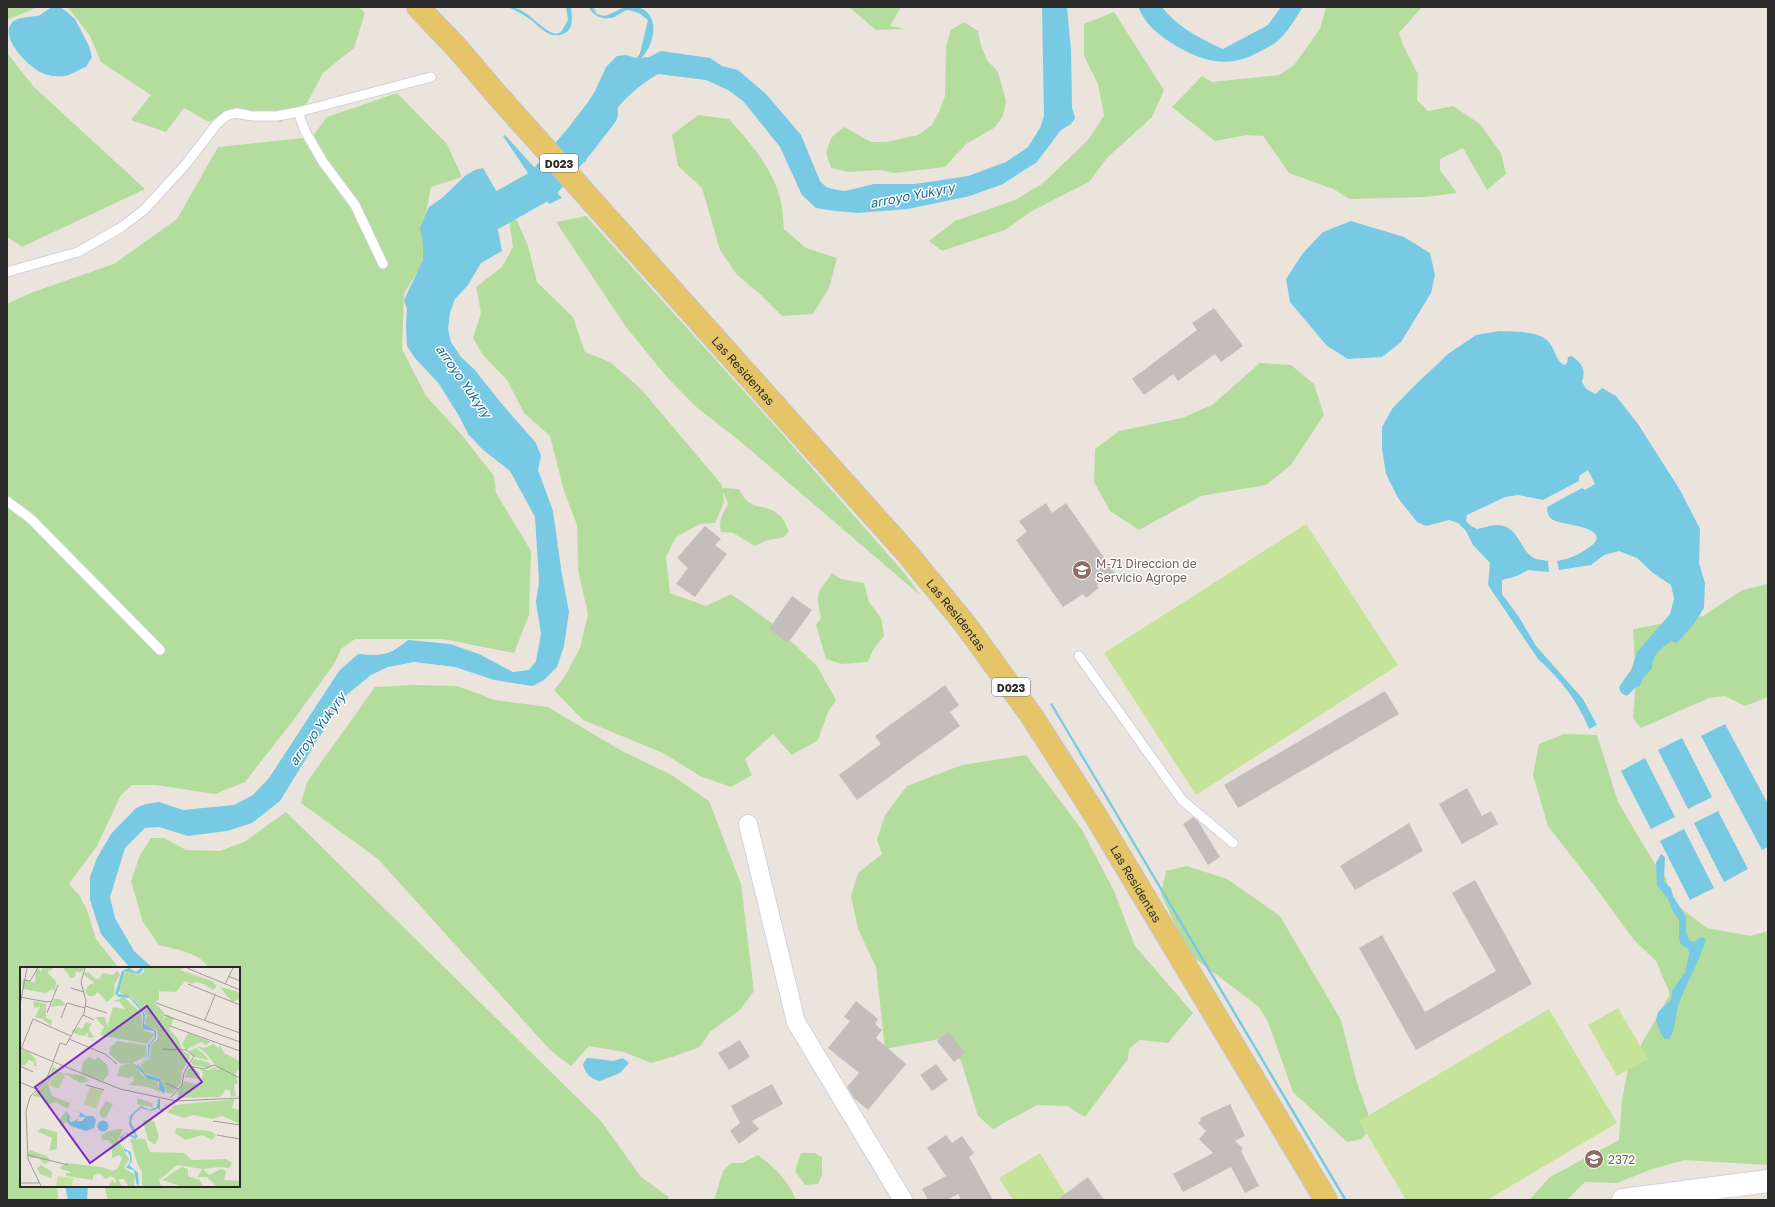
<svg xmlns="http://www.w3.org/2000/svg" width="1775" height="1207" font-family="'Golos Text',sans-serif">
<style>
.green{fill:#b4dd9d}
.pitch{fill:#c6e39a}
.water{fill:#78cae4}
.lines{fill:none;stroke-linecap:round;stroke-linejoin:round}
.river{stroke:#78cae4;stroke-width:34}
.building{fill:#c3beb9}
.service-casing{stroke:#cfd2dd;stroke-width:11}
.minor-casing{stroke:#cfd2dd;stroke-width:20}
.secondary-casing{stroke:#cfd2dd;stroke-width:24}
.primary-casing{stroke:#c3c3c3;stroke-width:24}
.service{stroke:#fff;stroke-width:9}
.minor{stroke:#fff;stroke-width:18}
.secondary{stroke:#fff;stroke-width:22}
.primary{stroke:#e5c567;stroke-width:22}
.labels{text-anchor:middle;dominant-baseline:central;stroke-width:3;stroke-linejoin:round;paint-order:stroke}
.shield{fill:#fff;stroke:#6a6a6a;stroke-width:1}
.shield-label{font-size:11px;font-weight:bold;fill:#2a2a2a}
.street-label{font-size:12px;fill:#2a2a2a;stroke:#fff}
.education-label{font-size:12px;fill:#785e54;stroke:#fff;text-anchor:start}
.water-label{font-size:13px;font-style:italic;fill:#18698f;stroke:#fff}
.inset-road{fill:none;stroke:#9e9a95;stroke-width:1}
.view{fill:#7b2cbf;fill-opacity:0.15;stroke:#7b2cbf;stroke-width:2}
.inset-edge{fill:none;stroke:#2a2a2a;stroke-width:2}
</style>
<rect width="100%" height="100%" fill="#ebe4dd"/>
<!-- green -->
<path class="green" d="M7,7h31l-29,12h-2z
M68,7h291l6,6 -11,35 -31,25 -16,30 -26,19 -46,-11 -26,11 -25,-14 -18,24 -35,-12 20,-25 -50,-33 -11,-26z
M849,7h52l-11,19 16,3 -30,1z
M1326,7h96l-23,26 4,12 15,29 -1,26 11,11 25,-5 27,18 21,29 5,21 -19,16 -24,-42 -23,11v11l17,23 -31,4 -76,2 -17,-10 -44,-16 -26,-37 -16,-1 -32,6 -43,-34 30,-31 10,6 67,-7 15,-10 26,-36z
M1114,12l50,78 -12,27 -45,41 -18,24 -57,29 -27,19 -63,21 -13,-10 26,-20 60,-21 27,-16 45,-43 17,-25 -6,-32 -14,-28v-32z
M964,22l14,9 3,15 6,14 11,12 8,29 -3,15 -9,12 -28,16 -21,23 -50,6 -15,-3 -32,2 -17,-4 -5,-15 5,-15 13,-11 27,15h15l32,-7 14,-10 7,-13 6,-16 1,-49 5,-17z
M7,54h1l26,33 111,102 -123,58 -15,-10z
M397,93l50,51 15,33 -31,10 -8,43 7,22 -26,41 -2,56 24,47 35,38 33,42 2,17 35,58 -2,64 -15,38 -71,-14h-88l-14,10 -7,15 -39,54 -50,64 -30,12 -59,-9h-24l-11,10 -24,51 -28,38 10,11 8,15 9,29 23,29h-98v218h36l1,14h-51v-896l26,-12 81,-28 63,-45 41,-72 94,-10 15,-20z
M698,115l31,4c20,22 44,50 51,79 3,10 3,21 4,31l22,19 31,10 -8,30 -16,26 -31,2 -22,-22 -23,-19 -17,-25 -18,-62 -24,-22 -6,-31z
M586,216l191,212 129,147 15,21 -180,-154 -46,-36 -29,-30 -40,-49 -70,-105z
M516,218l12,28 9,36 36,35 12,35 25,10 31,27 81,96v4l2,-1 15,1c12,25 24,12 40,26 5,4 7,10 10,16l-5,6 -19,4 -10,5 -22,-13 -12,-1c-3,-11 2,-19 7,-28l-5,-13 1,11 -9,21 -15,1 -24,13 -10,20 4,36 36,13 25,-12 42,30 44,42 19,34 -8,12 -10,28 -26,15 -19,-21 -28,25 7,16 -21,12 -31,-11 -37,-23 -80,-33 -29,-30 11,-14 15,-28 8,-34 -10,-44 -1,-45 -13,-34 -14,-55 -26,-23 -17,-33 -24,-25 -10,-17 8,-25 -5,-26 26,-20 11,-20 -4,-28z
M1260,363l31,2 23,19 10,31 -33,50 -25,20 -65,11 -62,34 -29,-19 -16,-29 1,-33 24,-18 63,-13 30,-13z
M832,573l9,6 23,4 5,19 12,16 3,18 -11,14 -5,12 -27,2 -15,-5 -10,-34 5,-7c-1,-8 -5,-18 -2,-26 2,-5 10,-13 13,-19z
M1768,584v113l-23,9 -20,-10 -16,2 -68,30 -8,-10 3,-38 -3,-51 70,-13 39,-26z
M413,685l44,1 38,14 53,7 74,44 50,24 37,26 32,83 13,107 -14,19 -30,22 -10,15 -28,10 -21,6 -27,-11 -35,-6 -18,20 -21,-16 -172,-191 -77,-56 6,-21 68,-95z
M1564,734l33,1 21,67 35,59 13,17 3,15 8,12 30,23 43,8 18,-5v234l-83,-5 -33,9 -35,14 -32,-1 -18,18h-41l4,-1 20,-22 69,-37 3,-40 6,-32 42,-74 -14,-33 -22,-21 -41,-56 -45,-58 -15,-51 6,-31z
M1026,755l56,75 32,61 21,55 58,67 -25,30 -28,-3 -11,9 -1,10 -43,58 -18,-11 -30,-1 -44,24 -15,-13 -17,-55 -16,-23 -60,11 -9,-82 -18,-38 -7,-33 7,-23 24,-19 -5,-14 8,-25 22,-29 55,-21z
M286,812l315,309 40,56 28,20 -2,3h-559l-4,-14h135v-218h-30c-10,-16 -33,-18 -50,-23l-16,-23 -12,-41 9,-26 11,-17h13l22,12 34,1 24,-9z
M1187,866l40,13 53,37 61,104 16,63 11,30v18l-6,8 -15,3 -54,-50 -25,-70 -9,-15 -71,-54 -27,-59 5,-23z
M801,1153h14l7,4v18l-4,9 -13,1 -10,-14z
M758,1155c16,12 30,25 38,45h-82l9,-29 8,-8h11z"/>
<!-- pitch -->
<path class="pitch" d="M1306,524l92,141 -202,130 -92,-142z
M1618,1008l30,51 -31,17 -29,-51z
M1549,1009l68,114 -130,77h-81l-47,-79z
M1040,1153l29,47h-56l-14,-22z"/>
<!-- water -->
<path class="water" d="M508,7c20,0 30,22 48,27l5,-2 7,-12 -2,-13h5c1,8 3,22 -6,26 -16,8 -25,-7 -37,-15 -6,-4 -13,-8 -20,-11z
M589,7h4l4,7 7,2c12,-3 17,-11 31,-9 27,3 20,39 6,51l8,-1 12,-6 49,7 12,8 16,4 28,24 35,41 19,46 6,6 11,3 8,1 29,-7h41l53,-8 38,-14 22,-15 12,-19 4,-12 -2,-109h25l4,43 1,57 3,11 -4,6 -10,6 -24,32 -34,22 -33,12 -62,13 -50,4 -23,-2 -19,-3 -14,-13 -22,-48 -37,-46 -15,-11 -22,-10 -48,-6c-36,21 -57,51 -73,89l-20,-24 30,-48 11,-24 11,-11 9,-1 11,3 3,-5 8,-33 -9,-7 -11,-3c-6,1 -11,7 -17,8 -9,2 -19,-3 -22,-11z
M1138,7h24c15,20 39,32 61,42l45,-24 13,-18h22c-8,12 -17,28 -28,36 -5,4 -11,6 -16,9 -30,16 -52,11 -81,-5 -18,-11 -31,-20 -40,-40z
M50,8h12l13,11 14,27 3,11 -6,10c-12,4 -16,11 -31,9 -4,0 -11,-2 -15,-4 -12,-6 -40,-34 -29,-48 5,-8 20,-6 29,-9 3,-2 7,-5 10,-7z
M505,135l57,63 -13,6 -46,-68z
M483,168l25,43 -12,8 6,32 -21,12 -13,22 -13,14 -5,14 -2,16 3,13 10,15 13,12 28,35 34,39 5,13 -3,14 15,41 9,64 7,37 -5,34 -7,21 -13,13 -11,6 -39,-6 -39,-13 -41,-5 -26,5 -17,8 -27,22 -64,104 -28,22 -25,8 -39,5 -29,-9 -14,1 -20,20 -15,49 5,21 19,33 19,17h-23l-29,-34 -11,-34v-23l7,-19 14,-24 25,-26 10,-4 13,-2 24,8 51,-5 19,-10 16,-17 70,-107 19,-17c24,2 31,2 50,-14l42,4 29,10 34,18 16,-2 7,-9 5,-27 -5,-32 3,-21 -4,-64 -25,-46 -28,-22 -14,-15 -9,-18 -20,-32 -24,-26 -8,-12 -1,-20 1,-17 -3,-9 19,-40v-16l-3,-16 9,-21 13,-9 24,-23 9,-5z
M1351,221l53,16 26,16 5,22 -4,18 -30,49 -19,15 -34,2 -21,-13 -37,-44 -4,-23 17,-26 20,-21z
M1499,331c15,1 44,-1 52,14 5,8 5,15 13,20l3,-2 1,-6 4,-1c10,8 14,12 10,26l4,7 10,5 6,-6 14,8 22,28 42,66 20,39 -1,34 6,20 -1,25 -10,16 -17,19 -6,-2c-12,10 -18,12 -19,28l-9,9 -3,8 -5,2 -8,8 -6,-3 -2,-6 12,-17 6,-18 33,-38 4,-15 -3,-14 -18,-12 -16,-15 -18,-7 -15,4 -13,10 -32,5 -2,-9c13,-2 23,-7 34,-15 23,-19 -30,-21 -38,-26 -5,-3 -6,-8 -6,-13l35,-19 3,2 10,-6 -7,-14 -9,6v5l-36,19 -25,-5 -13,2 -38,18 -1,6 5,5 6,3c8,-1 18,-6 27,-3 16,5 17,27 32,33 4,1 8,1 12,2l1,11 -21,-2 -11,6 -15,4v14l17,23 17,29 47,53 14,26 -8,4c-11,-28 -29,-50 -51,-70l-50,-74 2,-22 -17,-18 -7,-14 -8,-8 -9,-3 -23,6 -9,-4 -19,-24 -12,-24 -4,-25v-22l10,-18 19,-20 37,-35 28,-19z
M1052,703l295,497h-3l-294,-496z
M1725,724l43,80v43l-6,3 -61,-114z
M1682,738l30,59 -24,12 -30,-59z
M1645,758l30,59 -24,12 -30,-58z
M1718,811l30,58 -24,13 -30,-59z
M1684,829l30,59 -24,12 -30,-59z
M1661,854l4,3 -1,25 7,6 2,8 13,21v15l4,9 4,1c4,-4 7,-6 12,-3 -7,24 -20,44 -28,67 -3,11 -2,23 -9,33h-4l-3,-3 -3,-7 -3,-9 2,-8 13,-12 1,-9 13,-19 4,-18 -1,-6 -7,-3 -2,-7v-18l-7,-10 -4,-11 -11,-14 -1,-22z
M587,1058h3l23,3 10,-3 6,5 -9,10 -20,8c-10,-2 -15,-8 -17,-17z
M65,1186h23l-1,14h-19z"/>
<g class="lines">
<!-- river -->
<path class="river" d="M476,240l7,-22 59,-33 39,-46 20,-26"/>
</g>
<!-- building -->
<path class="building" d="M1214,308l29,38 -22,16 -6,-8 -37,27 -5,-7 -29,21 -12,-16 65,-49 -5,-7z
M1046,503l6,10 14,-10 49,70 -18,12 2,3 -13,10 -3,-4 -20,13 -47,-67 11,-8 -8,-11z
M705,526l16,13 -6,6 12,9 -32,43 -19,-13 12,-16 -11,-10z
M792,596l20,14 -24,33 -19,-14z
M945,685l14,20 -9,7 10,14 -103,74 -18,-25 42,-31 -6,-8z
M1385,691l14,23 -161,94 -14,-23z
M1467,788l15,28 9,-5 7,13 -36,20 -23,-40z
M1193,817l5,4 22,36 -12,8 -25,-41z
M1409,823l14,28 -68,39 -15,-24z
M1475,880l57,104 -116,66 -57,-102 23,-13 43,77 71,-41 -44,-78z
M856,1001l22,18 -3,5 7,6 -6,8 30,26 -38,46 -14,-12 -7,-11 12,-14 -31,-25 22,-27 -6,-4z
M948,1031l17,22 -11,9 -17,-21z
M740,1040l10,17 -21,13 -11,-17z
M936,1064l12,16 -16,11 -12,-16z
M772,1084l11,20 -31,17 7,8 -20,15 -9,-13 10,-8 -9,-17z
M1230,1104l15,32 -10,5 8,7 -2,3 18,35 -14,7 -14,-26 -48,25 -10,-18 40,-21 -14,-14 7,-8 -8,-8 3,-2 -1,-3z
M946,1135l6,8 10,-7 12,17 -5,4 24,43h-32l-3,-6 -11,6h-19l-6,-11 24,-13 -19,-28z
M1088,1177l16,23h-47z"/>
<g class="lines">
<!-- service casing -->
<g class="service-casing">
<path id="service" d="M298,112l7,19 18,31 32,43 28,59
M7,272l71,-20 42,-24 24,-18 42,-46 30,-39 10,-9 10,-3 16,3h25l21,-4 133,-35
M7,501l24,18 129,131
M1079,656l103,144 51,43"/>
</g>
<!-- minor casing -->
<g class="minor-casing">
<path id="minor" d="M748,824l48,198 107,178"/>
</g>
<!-- secondary casing -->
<g class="secondary-casing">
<path id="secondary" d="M1623,1200l145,-19"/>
</g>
<!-- primary casing -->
<g class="primary-casing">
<g id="primary">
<path id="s1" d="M418,7l39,41 41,48 408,456 59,72 66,91 63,98 232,387"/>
</g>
</g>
<!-- service -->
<use href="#service" class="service"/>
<!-- minor -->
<use href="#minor" class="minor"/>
<!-- secondary -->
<use href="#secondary" class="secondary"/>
<!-- primary -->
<use href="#primary" class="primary"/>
</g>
<!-- icons -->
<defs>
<g id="school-disc" transform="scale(1)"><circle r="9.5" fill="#8d6e63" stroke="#fff"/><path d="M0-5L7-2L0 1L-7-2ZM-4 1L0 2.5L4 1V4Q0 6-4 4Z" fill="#fff"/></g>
</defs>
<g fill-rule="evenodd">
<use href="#school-disc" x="1082" y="570"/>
<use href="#school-disc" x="1594" y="1159"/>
</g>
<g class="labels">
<!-- shield labels -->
<g class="shield">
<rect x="540" y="154" width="38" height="18" rx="3"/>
<rect x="992" y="678" width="38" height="18" rx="3"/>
</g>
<g class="shield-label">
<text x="559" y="163">D023</text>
<text x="1011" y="687">D023</text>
</g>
<!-- street labels -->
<g class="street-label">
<text stroke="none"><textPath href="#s1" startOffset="488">Las Residentas</textPath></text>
<text stroke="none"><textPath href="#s1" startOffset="812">Las Residentas</textPath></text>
<text stroke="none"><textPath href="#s1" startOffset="1136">Las Residentas</textPath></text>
</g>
<!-- education labels -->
<g class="education-label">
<text x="1096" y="563">M-71 Direccion de<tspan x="1096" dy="14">Servicio Agrope</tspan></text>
<text x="1608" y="1159">2372</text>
</g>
<!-- water labels -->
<g class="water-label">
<text transform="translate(912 195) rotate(-11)">arroyo Yukyry</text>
<text transform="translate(464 381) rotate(55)">arroyo Yukyry</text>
<text transform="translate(317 729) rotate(-54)">arroyo Yukyry</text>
</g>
</g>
<!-- overview -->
<g transform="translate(20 967)">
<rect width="220" height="220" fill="#ebe4dd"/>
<path d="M16,1l6,4v-4h10v2h-3l-1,3 8,9 -1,9 -3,-2 -6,4 -23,-4 -1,-7 3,-3 10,4zM43,1h21v1l-4,4 -4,-2 -1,6 -4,1zM124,1h39l-3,2 32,11 5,5 -4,4 -9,-6 -8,-2 -4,2 -7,-3 -9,11 -17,-1v8l-4,4 9,10 -1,7 4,-6 7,5 -5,10 9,10 5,12 6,3 1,4 -8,13 -1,12 -9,11 -7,-2 1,-2 -6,-11 -17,-7 -3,-4v-3l10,-7 1,-14 7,-5 -1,-9 -10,-4 -2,-4 2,-7 -14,-17 -13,-5 -1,-3 6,-17 2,-2 12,4 5,-3zM97,4l3,4 -5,8 -1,13 -7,6 -9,-10 -4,4h-6l-3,-6 5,-6 5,-1 -12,-9 5,-2 8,7 4,-1 2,-5 11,2zM200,20l16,4 4,3v5l-8,3zM104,30l17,16 2,17 10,3 1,3 -7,8 -47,-9 4,-8 -9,-10h10l2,10 6,-20 12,2 -5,-7 -6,-1zM34,32h6l6,6 -15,2zM13,34l13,3v14l6,2 -1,6 -8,-7 -8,-2 5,-10 -6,1zM66,55l6,1 -3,6 5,8 -2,1 -4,-1 -1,-5 -2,4 -6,-1 -8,-4 7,-4 4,2zM168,66l19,7 3,2 -4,3 -5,-3 -15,8 -4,-6zM97,74l29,4 1,11 -15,7 3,1 7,11 15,7 3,10 -11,-5 -21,-2 6,-4 -1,-5 -4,2 -12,-2 3,-10 12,-3 -11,1 -12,-10 1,-6zM193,77l5,4 2,-3 4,8 16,8v7l-5,6 3,9 -4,2 2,11 -5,1 -1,-6 -4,-2 -6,8 -42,1v-8l7,-9 13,4 4,-5 1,-8 -4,-3 10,1 5,-3 6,4 -15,-19 -9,-6 8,2zM176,81l8,6 5,6 -15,-3 -5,-6zM0,83l7,1 8,7 2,8h-3v-4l-5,-2 -4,5 -5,1zM68,90l7,3 3,-3 9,8 2,9 -6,7 -22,-8 2,-11zM174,92l14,3 4,4 -4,2 -17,-3zM33,100l6,3 -5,1 -6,13 4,12 18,7 -2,6 -13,-7 -7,3 -8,-8 -7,-1 15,-16zM173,100l7,6 -1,6 -15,-2 5,-9zM44,106l20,3 5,5 -9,2zM118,131l14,5 1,4 -16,-3zM215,132l-3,9 8,2v14l-18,-8 -10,3 -19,-4 -9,3 -18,-6 9,-7zM86,134l7,3 -7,13 -4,1 -3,-6zM46,144l5,6 -10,10 -2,-7zM125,153l9,1 5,16 -4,8 -7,-5 -5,-18zM21,161l16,4v17l-8,2 3,-13 -14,-6zM156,161l34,3 6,4 -4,5 -9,-5 -18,5 -10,-7zM99,162h4l-5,11 11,19 -5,9 11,7 -1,11h-6l-4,-7h-6l4,7h-13l3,-6 4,4v-5l-5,-3 -5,3 -7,-6 -6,3v4l-27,-4v-3h7l-14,-5 7,-5 36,4 11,4 5,-3 4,-10 -3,-3 -7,3v-14l-4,-4h-9l4,-1 -2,-3 7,-5zM110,172h15l5,13 34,1 8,7 34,-1 6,4 -3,5 -10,-1 -16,2 6,6 12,-6 5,2 -2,9 16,1v5h-24l-9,-9h-9l4,-8 -25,-4 -18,15 2,6h-19v-15l-5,-8zM10,183l17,6 3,5 -6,3 -5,-6h-8l-4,-3zM21,198l11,7 -1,6 -11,-4 -3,-6zM162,200l6,2v7l12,4 3,6h-23l-18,-6z" fill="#b4dd9d"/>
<path d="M36,103l9,4 -6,15 -10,-4zM70,120l13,4 -7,18 -12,-5zM38,209l15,2 -1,8h-16z" fill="#c6e39a"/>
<path d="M109,1l7,4 5,-4 3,1 -5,5 -14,-3 -7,23 9,1 8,6 10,13 -1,10 12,7v7l-6,6 -1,13 -11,8 7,9 15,5 5,10 -1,5 -5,-5v-7l-12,-4 -11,-12 12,-9v-12l7,-8 -1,-6 -11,-2v-16l-13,-15 -11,-1 -4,-3 7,-23zM138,132h2v11l3,-2h1l1,1h1l-1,-3v-1l56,-5 -55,5v4l-5,2 -3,-3 -6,3 -11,-3 -8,7 -2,7 7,15 -3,2 -10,-5 -4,7 4,8 6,3 1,9 -3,4 9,8 1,11 -2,2 -3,-16 -8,-2 4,-6v-6l-3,-5 -2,1 -5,-15 7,-4 8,3 -6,-12 1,-8 11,-10 9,4 7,-3zM49,142l12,4 5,3h7l3,4 -2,8 -8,3 -15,-5 -4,-4 1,-9 2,9 5,-1 3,-4 -1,4h5l4,-4h-7l1,-4zM77.5 159a5.5 5.5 0 1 1 11 0a5.5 5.5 0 1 1-11 0Z" fill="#78cae4"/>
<path class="inset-road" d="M167,1l53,22M208,9l12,5M3,13l7,1 8,-13M168,17l52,21M205,17l8,-16M51,21l13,4M0,30l27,5 5,-1M136,36l84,30M0,38l7,-37M65,39l22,7M27,46l11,-28M63,48l11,5M144,48l76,27M41,51l6,-15 18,5M185,53l10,-25M150,59l70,25M49,72l36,15 12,10M0,81l100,41 56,12 64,-3M1,82l12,-30 38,17M142,82l24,1 8,6 -10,17 -2,12 -11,12M33,95l7,-19 6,2 18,-32 2,-12 -5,-19 4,-14M0,99l13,6M169,99l15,3 10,-4 26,13M0,115l16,7M146,116l12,6M66,118l18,5M193,154l27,4M197,168l23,4M8,188l40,10M0,216h19M21,219l-13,-27 -2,-48 4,-14 16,-17 7,-17"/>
<path class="view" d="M127,39l55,76 -112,81 -55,-76z"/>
<rect width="220" height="220" class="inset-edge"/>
</g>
<!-- border -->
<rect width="1775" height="1207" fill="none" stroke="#2a2a2a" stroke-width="16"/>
</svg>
